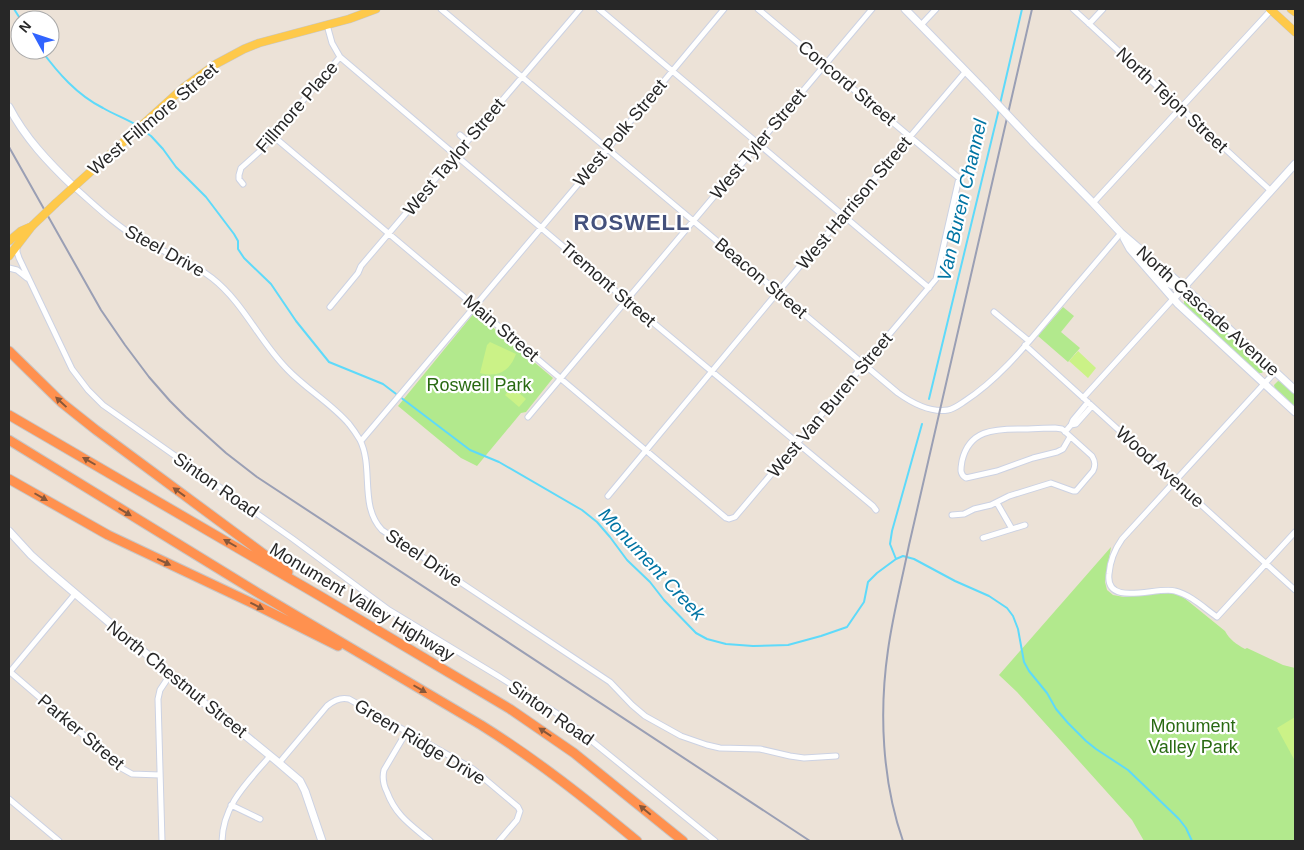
<svg xmlns="http://www.w3.org/2000/svg" width="1304" height="850" font-family="Helvetica,sans-serif">
<style>
.green{fill:#b2e98d}
.pitch{fill:#cbf287}
.lines{fill:none;stroke-linecap:round;stroke-linejoin:round}
.stream{stroke:#5edafa;stroke-width:2}
.street-casing{stroke:#ccd2e3;stroke-width:7}
.secondary-casing{stroke:#ccd2e3;stroke-width:9}
.primary-casing{stroke:#c7c7c7;stroke-width:9}
.highway-casing{stroke:#c7c7c7;stroke-width:11}
.street{stroke:#fff;stroke-width:5}
.secondary{stroke:#fff;stroke-width:7}
.primary{stroke:#fec94a;stroke-width:8}
.highway{stroke:#ff914f;stroke-width:9}
.rail{stroke:#9a9fb4;stroke-width:2}
.secondary-bridge-casing{stroke:#ccd2e3;stroke-width:9;stroke-linecap:butt}
.primary-bridge-casing{stroke:#c7c7c7;stroke-width:9;stroke-linecap:butt}
.secondary-bridge{stroke:#fff;stroke-width:7}
.primary-bridge{stroke:#fec94a;stroke-width:8}
.oneway{fill:#885739}
.labels{text-anchor:middle;dominant-baseline:central;stroke-width:4.5;stroke-linejoin:round;paint-order:stroke}
.street-label{font-size:18px;fill:#272727;stroke:#fff}
.park-label{font-size:18px;fill:#296a12;stroke:#fff}
.water-label{font-size:19px;font-style:italic;fill:#0074a3;stroke:#fff}
.district-label{font-size:22px;font-weight:bold;letter-spacing:1px;fill:#44517c;stroke:#fff}
</style>
<rect width="100%" height="100%" fill="#ece2d7"/>
<!-- green -->
<path class="green" d="M1188,298l3,1 73,67 1,2 -3,5h-4l-68,-61 -6,-8v-3z
M1063,307l11,9 -13,16 19,16 -12,14 -30,-26z
M474,313h2l77,65 -27,34 -5,1 -44,53 -16,-8 -63,-52z
M1278,381l3,1 14,13v12l-20,-18 -1,-4z
M1111,547l-6,35 2,8 6,5 11,2 43,-5 8,1 8,4 42,34c5,9 11,13 20,18l2,-1 36,17 12,3v173h-151l-12,-21 -115,-128 -18,-17z"/>
<!-- pitch -->
<path class="pitch" d="M490,342l26,12c-6,17 -18,24 -36,19l7,-28z
M1078,351l18,17 -8,10 -19,-17z
M512,387l14,12 -7,8 -14,-12z
M1295,717v44l-18,-33z"/>
<g class="lines">
<!-- stream -->
<path class="stream" d="M14,9l7,11
M41,50c17,23 36,45 62,58 12,7 24,11 35,18
M1000,104l22,-95
M141,129l10,7 12,13 13,18 30,30 28,37 4,7v8l6,9 27,26 25,37 33,41 54,22 87,66 29,12 83,48 15,12 13,15 17,23 23,22 14,18 32,33 11,6 19,5 27,2 35,-1 33,-9 26,-9 17,-25 4,-20 9,-9 19,-14 7,-3 11,3 41,22 34,15 18,12 6,8 5,13 6,33 5,9 18,22 9,16 12,14 18,18 10,8 32,21 51,49 7,9 6,13
M929,399l70,-290
M896,559l-6,-15 2,-13 30,-107"/>
<!-- street casing -->
<g class="street-casing">
<path id="street" d="M441,9l457,384c14,10 32,20 50,17 6,-1 11,-5 17,-9 37,-24 65,-61 94,-95 20,-24 41,-48 62,-73
M599,9l330,279
M1073,9l198,182
M1089,24l14,-15
M921,25l15,-16
M340,57l286,243 247,206 3,4
M460,135l7,6
M273,136l453,382 3,1 6,-2 201,-238 23,-101 -201,-169
M243,184l-4,-5v-4l2,-7 19,-17 80,-94 -8,-14 -5,-18
M74,187c21,18 41,38 65,52 26,14 50,21 73,39 32,25 47,63 75,91 19,20 44,34 62,55 4,5 8,11 11,16 14,28 -1,66 22,90l228,152 22,23 13,11 36,20 26,9 13,3 40,1 30,7 14,2 32,-2
M1093,203l179,-194
M17,247v5l2,6 53,111 16,21 15,15 190,134 96,71 109,66 63,40 154,125
M9,268l8,2 10,8
M330,307l28,-34 3,-7 219,-257
M994,312l35,29
M1025,345l270,245
M1275,372l-153,167c-7,10 -12,22 -13,35 -4,34 48,12 66,17 16,4 29,17 42,26l78,-85
M1083,398l90,-99
M528,417l344,-408
M1071,425l5,-1 16,-18
M1065,432l6,-7 2,-5 15,-18
M361,441l213,-252 150,-180
M608,496l169,-203 189,-222
M997,503l15,26
M952,515l12,-1 10,-5 17,-4 18,-9 42,-13 22,8h3l17,-20c3,-6 2,-10 -1,-15l-30,-27 -7,-1c-11,0 -23,1 -35,1 -26,0 -51,1 -58,32 -1,7 -3,13 4,17l31,-7 36,-13 24,-6 6,-3 7,-12
M983,538l42,-13
M9,671l114,98 9,5 28,1
M9,673l66,-79
M407,731l-23,39c-2,8 -1,14 3,22 9,24 24,33 43,49
M279,763l48,-57c7,-6 14,-9 22,-7l124,70 45,38 2,4 -3,9 -18,21
M9,799l50,42
M231,805l29,14
M162,841l-4,-142 2,-9 10,-15
M222,841c1,-37 26,-59 48,-85"/>
</g>
<!-- secondary casing -->
<g class="secondary-casing">
<path id="secondary" d="M905,9l80,82
M9,107c16,31 40,56 65,80
M1033,142l60,61 28,30 63,54 111,103
M1124,238l6,11 48,55 117,108
M1152,270c10,8 18,18 31,17
M1173,299l122,-135
M9,531l22,24 19,17 154,131 20,15 55,45 21,18 5,10 17,50"/>
</g>
<!-- primary casing -->
<g class="primary-casing">
<path id="primary" d="M1270,9l25,23
M1291,9l4,3
M56,203l127,-115 33,-24 28,-15 15,-6 90,-24 27,-10
M9,241l12,-10 9,-4
M9,256l23,-30"/>
</g>
<!-- highway casing -->
<g class="highway-casing">
<path id="highway" d="M9,351l53,52 34,27 192,142
M9,415l311,181 190,113 64,44 109,88
M9,440l249,153 223,132c56,35 105,74 156,116
M9,479l99,56 146,69 84,42"/>
</g>
<!-- street -->
<use href="#street" class="street"/>
<!-- secondary -->
<use href="#secondary" class="secondary"/>
<!-- primary -->
<use href="#primary" class="primary"/>
<!-- highway -->
<use href="#highway" class="highway"/>
<!-- rail -->
<path class="rail" d="M9,147l92,163 24,35 24,32 21,24 16,16 40,36 31,24 553,364
M903,841c-21,-60 -24,-129 -15,-191 5,-36 14,-70 21,-105l123,-536"/>
<!-- secondary-bridge casing -->
<g class="secondary-bridge-casing">
<path id="secondary-bridge" d="M985,91l48,51"/>
</g>
<!-- primary-bridge casing -->
<g class="primary-bridge-casing">
<path id="primary-bridge" d="M32,226l24,-23"/>
</g>
<!-- secondary-bridge -->
<use href="#secondary-bridge" class="secondary-bridge"/>
<!-- primary-bridge -->
<use href="#primary-bridge" class="primary-bridge"/>
</g>
<!-- one-way arrows -->
<defs><path id="oneway-solid" d="M-6-.8H1V-3.2L6.5 0L1 3.2V.8H-6Z" transform="scale(1.25)"/></defs>
<g class="oneway">
<use href="#oneway-solid" transform="translate(61 402) rotate(-137)"/>
<use href="#oneway-solid" transform="translate(89 461) rotate(-150)"/>
<use href="#oneway-solid" transform="translate(179 492) rotate(-144)"/>
<use href="#oneway-solid" transform="translate(41 497) rotate(30)"/>
<use href="#oneway-solid" transform="translate(125 512) rotate(31)"/>
<use href="#oneway-solid" transform="translate(230 543) rotate(-150)"/>
<use href="#oneway-solid" transform="translate(164 562) rotate(25)"/>
<use href="#oneway-solid" transform="translate(257 606) rotate(27)"/>
<use href="#oneway-solid" transform="translate(420 689) rotate(30)"/>
<use href="#oneway-solid" transform="translate(545 732) rotate(-146)"/>
<use href="#oneway-solid" transform="translate(645 810) rotate(-140)"/>
</g>
<g class="labels">
<!-- street labels -->
<g class="street-label">
<text transform="translate(847 83) rotate(40)">Concord Street</text>
<text transform="translate(1172 100) rotate(43)">North Tejon Street</text>
<text transform="translate(297 107) rotate(-49)">Fillmore Place</text>
<text transform="translate(153 119) rotate(-40)">West Fillmore Street</text>
<text transform="translate(620 133) rotate(-50)">West Polk Street</text>
<text transform="translate(758 144) rotate(-50)">West Tyler Street</text>
<text transform="translate(454 157) rotate(-50)">West Taylor Street</text>
<text transform="translate(854 203) rotate(-50)">West Harrison Street</text>
<text transform="translate(165 251) rotate(29)">Steel Drive</text>
<text transform="translate(761 278) rotate(40)">Beacon Street</text>
<text transform="translate(608 284) rotate(41)">Tremont Street</text>
<text transform="translate(1208 311) rotate(42)">North Cascade Avenue</text>
<text transform="translate(501 328) rotate(40)">Main Street</text>
<text transform="translate(830 405) rotate(-50)">West Van Buren Street</text>
<text transform="translate(1160 467) rotate(42)">Wood Avenue</text>
<text transform="translate(216 485) rotate(35)">Sinton Road</text>
<text transform="translate(424 558) rotate(34)">Steel Drive</text>
<text transform="translate(362 602) rotate(31)">Monument Valley Highway</text>
<text transform="translate(177 679) rotate(39)">North Chestnut Street</text>
<text transform="translate(551 713) rotate(35)">Sinton Road</text>
<text transform="translate(81 732) rotate(40)">Parker Street</text>
<text transform="translate(420 742) rotate(31)">Green Ridge Drive</text>
</g>
<!-- park labels -->
<g class="park-label">
<text x="479" y="385">Roswell Park</text>
<text x="1193" y="726">Monument<tspan x="1193" dy="21">Valley Park</tspan></text>
</g>
<!-- water labels -->
<g class="water-label">
<text transform="translate(962 200) rotate(-77)">Van Buren Channel</text>
<text transform="translate(652 564) rotate(47)">Monument Creek</text>
</g>
<!-- district labels -->
<g class="district-label">
<text x="632" y="222">ROSWELL</text>
</g>
</g>
<!-- border -->
<rect width="1304" height="850" fill="none" stroke="#272727" stroke-width="20"/>
<!-- north arrow -->
<g transform="translate(35 35) rotate(310)"><circle r="24" fill="#ffffff" stroke="#a9a9a9"/>
<path d="M0-4L9 19L0 12L-9 19Z" fill="#3164ff"/>
<text y="-8" font-size="14" font-weight="bold" text-anchor="middle" fill="#272727">N</text>
</g>
</svg>
